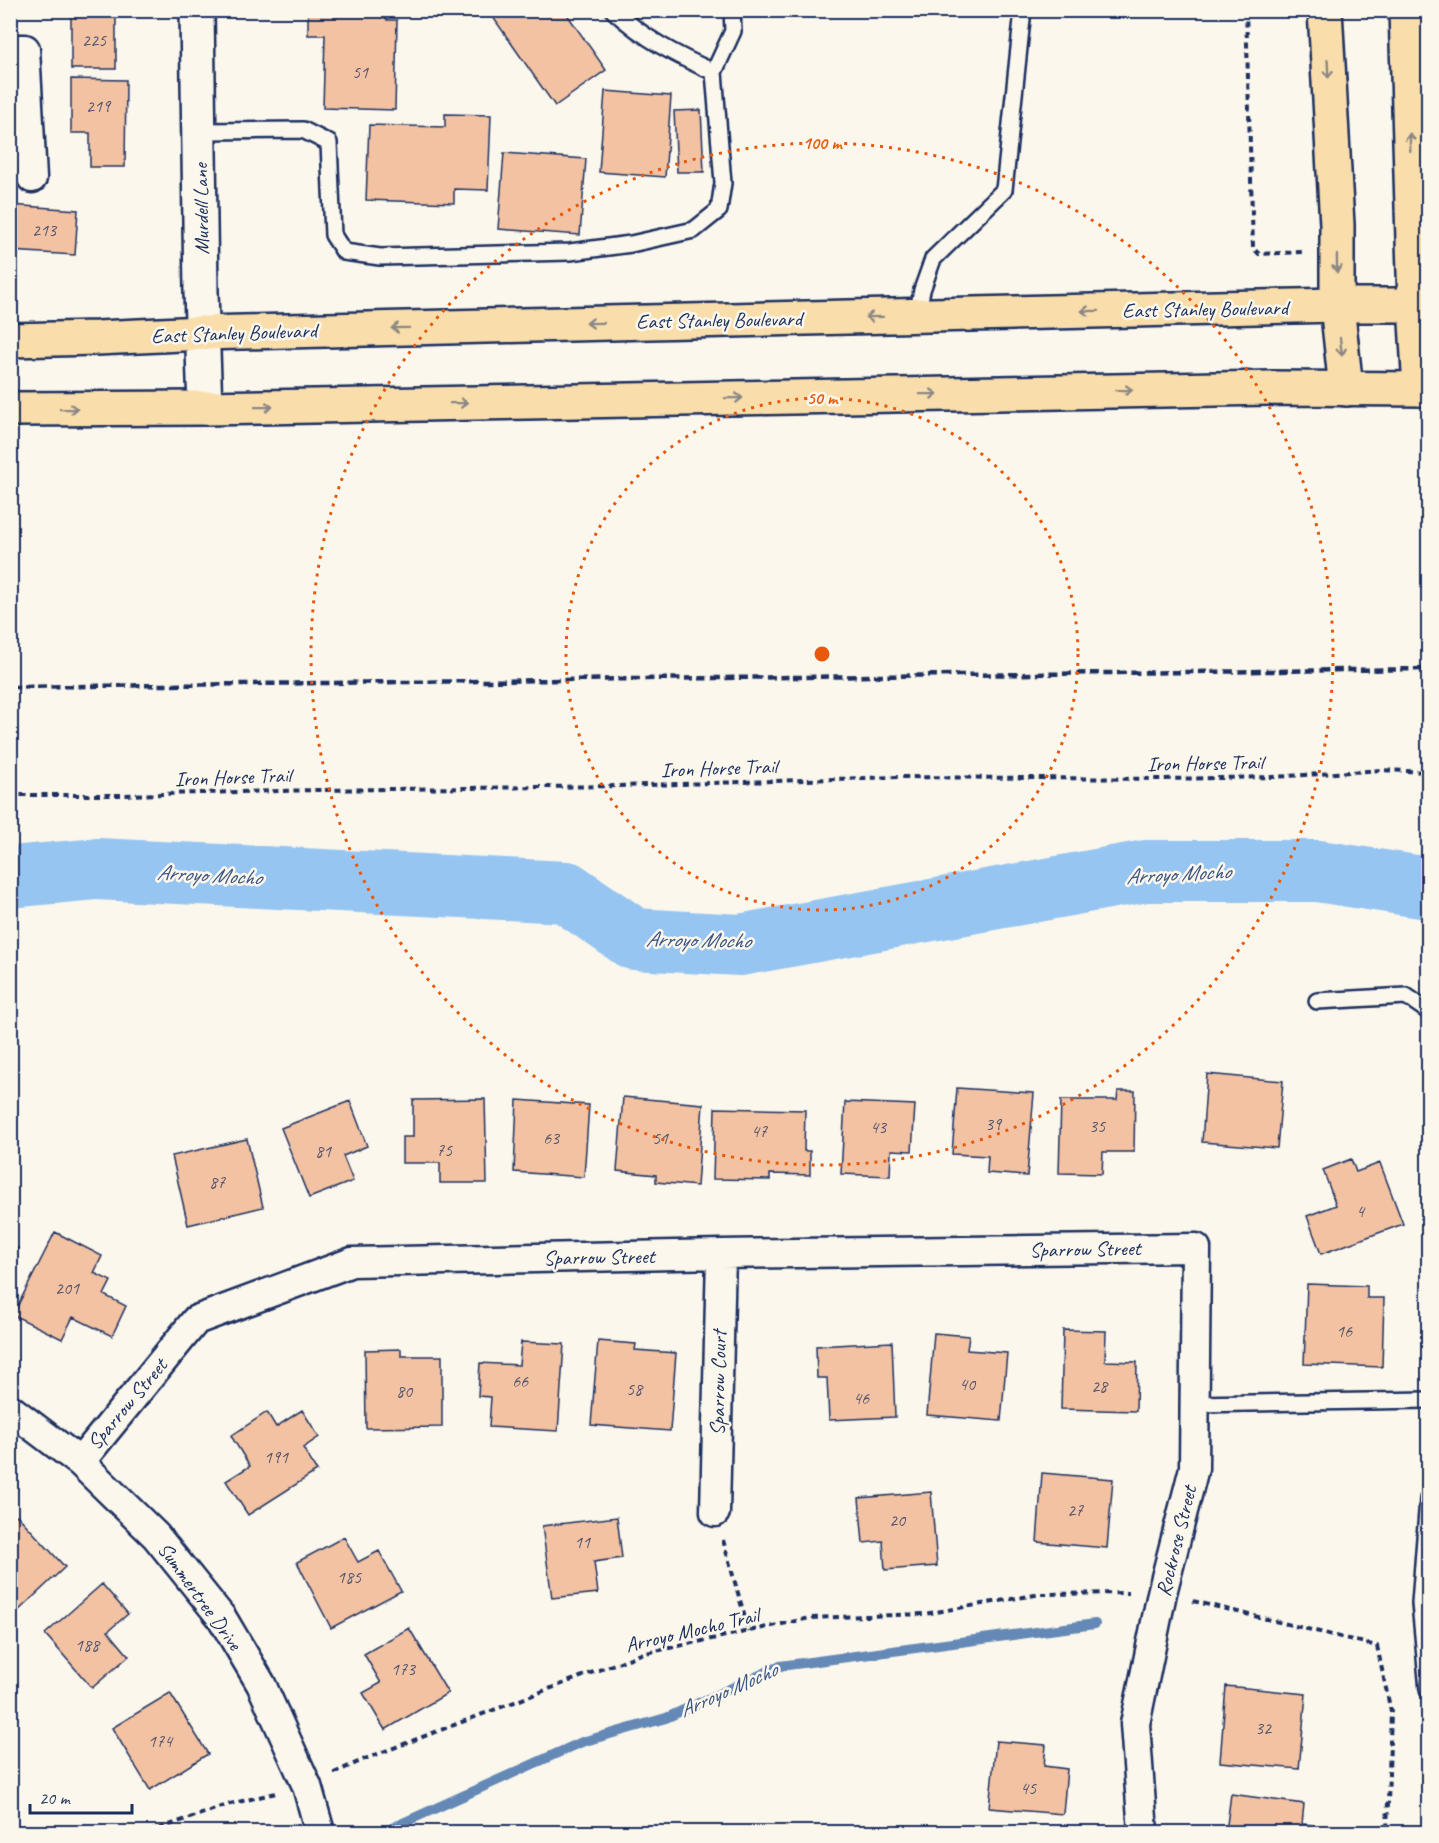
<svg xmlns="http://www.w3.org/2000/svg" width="1439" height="1843" font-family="Caveat,sans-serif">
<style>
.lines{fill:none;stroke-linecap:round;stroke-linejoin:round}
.stream{stroke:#6589b6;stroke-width:10}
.river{stroke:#96c5f1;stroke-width:62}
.building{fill:#f2c2a2;stroke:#1b2f5e;stroke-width:1.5}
.service-casing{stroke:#1b2f5e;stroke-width:20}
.minor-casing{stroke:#1b2f5e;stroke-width:33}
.tertiary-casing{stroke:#1b2f5e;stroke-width:38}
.primary-casing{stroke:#1b2f5e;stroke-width:38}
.trunk-casing{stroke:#1b2f5e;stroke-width:38}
.path{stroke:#1b2f5e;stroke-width:4;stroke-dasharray:6 4.5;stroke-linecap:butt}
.service{stroke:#fbf7ec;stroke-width:15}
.minor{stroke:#fbf7ec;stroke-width:28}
.tertiary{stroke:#fbf7ec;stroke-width:33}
.primary{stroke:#f9deab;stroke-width:33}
.trunk{stroke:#f9deab;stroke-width:33}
.rail{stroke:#1b2f5e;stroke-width:4.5;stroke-dasharray:9 4.5;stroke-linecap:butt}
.oneway{stroke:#8a8684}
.ring{fill:none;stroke:#e8590c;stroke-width:3;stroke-dasharray:3 6}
.labels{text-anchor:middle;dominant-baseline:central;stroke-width:5;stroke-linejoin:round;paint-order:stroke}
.number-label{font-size:18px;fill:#51546f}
.street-label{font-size:21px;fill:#1b2f5e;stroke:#fbf7ec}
.water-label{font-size:22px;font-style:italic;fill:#3a5483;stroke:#fbf7ec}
.centre{fill:#e8590c;stroke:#fbf7ec;stroke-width:3}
.ring-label{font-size:18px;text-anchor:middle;font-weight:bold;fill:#e8590c;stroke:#fbf7ec;stroke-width:5;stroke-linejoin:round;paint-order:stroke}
</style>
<rect width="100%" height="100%" fill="#fbf7ec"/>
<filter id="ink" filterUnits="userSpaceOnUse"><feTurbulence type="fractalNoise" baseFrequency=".0167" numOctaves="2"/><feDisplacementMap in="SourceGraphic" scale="12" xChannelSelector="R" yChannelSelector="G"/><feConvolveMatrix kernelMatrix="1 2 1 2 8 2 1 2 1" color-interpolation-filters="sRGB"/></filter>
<g filter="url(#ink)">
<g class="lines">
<!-- stream -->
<path class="stream" d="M383,1832l199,-90 84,-24 114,-52 315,-42"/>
<!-- river -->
<path class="river" d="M10,877l87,-8 469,23 68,47 106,6 406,-74h172l110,17"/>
</g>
<!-- building -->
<path class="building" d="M71,10h45v59h-45z
M308,10h79v10h10l-2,90 -72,-2 2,-73h-17z
M488,10h76l42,60 -51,36z
M71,79l55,1 -1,87h-35v-34h-19z
M605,91l66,5 -6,81 -66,-5z
M701,110l3,62h-27l-3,-61z
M445,114l46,1 -3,75 -34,-1v14l-88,-3 3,-75 76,2z
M504,153l82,6 -6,76 -82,-6z
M10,205l68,5 -3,45 -65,-4z
M1207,1074l76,7 -6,67 -75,-6z
M957,1088l77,5 -7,83 -40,-3 1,-17 -36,-2z
M1118,1091h17l-1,61h-31l-1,22 -43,-1 2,-73h56z
M623,1097l80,7 -6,82 -41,-4v-7l-39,-4z
M485,1099l2,84h-47v-20h-38v-26h11v-37z
M517,1100l72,5 -5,72 -70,-5z
M350,1101l17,45 -24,10 10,25 -44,17 -28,-70z
M845,1102l70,3 -3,46 -21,-1 -1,26 -49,-2z
M715,1108l90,2 -1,41h6v24l-40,-1v6l-57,-1z
M247,1139l16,68 -75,18 -16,-69z
M1351,1159l5,13 24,-9 23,61 -82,30 -14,-38 29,-11 -13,-35z
M55,1232l47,24 -8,17 17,8 -7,14 22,11 -14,30 -39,-19 -11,22 -49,-24z
M10,1244l8,4 -8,14z
M1307,1284l60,2v12h17l-2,69 -78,-3z
M1063,1330l43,1 -1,30 32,1 -1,49 -75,-2z
M934,1333l35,3 -2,14 40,3 -6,68 -74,-6z
M598,1341l38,3 -1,6 41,3 -6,78 -79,-6z
M521,1342l43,2 -6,87 -69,-4 2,-30 -13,-1 2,-33 39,2z
M892,1342l3,75 -66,3 -2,-42h-10l-1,-32z
M401,1349v7h41v71l-76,1 -1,-78z
M302,1410l17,27 -16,11 14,23 -69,44 -22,-34 24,-15 -19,-30 36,-24 9,15z
M1042,1473l71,6 -6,69 -70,-6z
M931,1492l6,74 -52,4 -2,-29 -20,2 -4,-45z
M17,1515l48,52 -49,46 -6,-6v-86z
M617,1517l5,41 -28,4 4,31 -46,5 -10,-72z
M344,1537l14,25 21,-11 22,40 -70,37 -34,-66z
M102,1584l26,30 -20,17 21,25 -37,32 -47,-54z
M409,1628l39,65 -63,37 -22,-37 18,-10 -17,-29z
M1226,1686l80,8 -7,75 -79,-7z
M170,1693l38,61 -58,36 -38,-62z
M996,1741l50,4 -2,21 23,3 -4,45 -74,-6z
M1231,1794l73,10 -2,20 9,1 -1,7h-84z"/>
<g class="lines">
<!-- service casing -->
<g class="service-casing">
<path id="service" d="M613,10c30,28 64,46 101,62
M200,131l103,-1 26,13 4,92 11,17 36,5 190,-5 61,-8 63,-14 25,-20 4,-27 -9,-111 19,-41 -1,-21
M917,316l5,-26 11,-31 71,-69 19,-180
M1317,1001l89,-5 22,15
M1195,1404l233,-4
M1428,1499l-8,104 8,87"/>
</g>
<!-- minor casing -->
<g class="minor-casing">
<path id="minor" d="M10,49h15l7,129
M10,1409l70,53 76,74 66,82 39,66 46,102 13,46
M80,1462l116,-142 156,-58 369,-8 475,-6 -2,220 -32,125 -27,131 8,108
M715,1512l6,-258"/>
</g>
<!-- tertiary casing -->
<g class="tertiary-casing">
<path id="tertiary" d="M197,10l4,282 4,116"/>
</g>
<!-- primary casing -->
<g class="primary-casing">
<path id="primary" d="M10,340l87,-2 105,-5 1135,-28h91
M10,409l195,-1 1065,-20 158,1"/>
</g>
<!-- trunk casing -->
<g class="trunk-casing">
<path id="trunk" d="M1325,10l12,215v80l9,84
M1406,10l9,295 5,84"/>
</g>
<!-- path -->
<path class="path" d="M1246,10l7,238 6,6 44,-2
M10,795h114l193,-5 301,-4 279,-9 266,2 110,-2 109,-7 46,2
M723,1540l26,92
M1193,1601l184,45 14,66 -4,120
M334,1773l33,-15 274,-104 169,-36 114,-4 117,-20 88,-1
M149,1832l81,-28 46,-11"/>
<!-- service -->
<use href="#service" class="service"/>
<!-- minor -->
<use href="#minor" class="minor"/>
<!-- tertiary -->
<use href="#tertiary" class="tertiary"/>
<!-- primary -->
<use href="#primary" class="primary"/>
<!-- trunk -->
<use href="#trunk" class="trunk"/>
<!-- rail -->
<path class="rail" d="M10,687l1418,-18"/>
</g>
<!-- one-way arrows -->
<defs><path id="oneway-shaft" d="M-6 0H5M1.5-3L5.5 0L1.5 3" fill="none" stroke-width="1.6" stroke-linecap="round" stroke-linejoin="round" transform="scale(1.5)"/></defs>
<g class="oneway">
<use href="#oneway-shaft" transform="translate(1328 69) rotate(87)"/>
<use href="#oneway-shaft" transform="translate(1410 142) rotate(-92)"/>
<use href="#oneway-shaft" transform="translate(1337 264) rotate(89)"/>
<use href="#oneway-shaft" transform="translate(1090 311) rotate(179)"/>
<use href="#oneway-shaft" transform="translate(874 317) rotate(179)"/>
<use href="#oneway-shaft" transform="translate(595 323) rotate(179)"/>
<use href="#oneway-shaft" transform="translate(400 328) rotate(179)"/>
<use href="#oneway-shaft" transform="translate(1341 347) rotate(84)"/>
<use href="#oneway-shaft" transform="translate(1124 390) rotate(-1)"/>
<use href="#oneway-shaft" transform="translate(929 394) rotate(-1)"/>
<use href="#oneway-shaft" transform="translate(734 398) rotate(-1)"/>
<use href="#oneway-shaft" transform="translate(459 403) rotate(-1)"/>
<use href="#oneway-shaft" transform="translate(264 407) rotate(-1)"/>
<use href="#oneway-shaft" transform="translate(69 409) rotate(-1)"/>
</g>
</g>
<!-- distance rings -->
<g class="ring">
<circle cx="822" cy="654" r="256"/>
<circle cx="822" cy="654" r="511"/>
</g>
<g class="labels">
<!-- number labels -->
<g class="number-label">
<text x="94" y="40">225</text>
<text x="360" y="72">51</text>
<text x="98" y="106">219</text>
<text x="44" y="230">213</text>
<text x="993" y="1124">39</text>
<text x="1097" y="1126">35</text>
<text x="878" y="1127">43</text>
<text x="759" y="1131">47</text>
<text x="551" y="1138">63</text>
<text x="660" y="1138">51</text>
<text x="444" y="1150">75</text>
<text x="323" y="1151">81</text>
<text x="217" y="1182">87</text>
<text x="1360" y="1211">4</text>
<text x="67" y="1288">201</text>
<text x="1344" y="1331">16</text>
<text x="520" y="1381">66</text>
<text x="967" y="1384">40</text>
<text x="1099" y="1386">28</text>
<text x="634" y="1389">58</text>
<text x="404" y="1391">80</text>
<text x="861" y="1398">46</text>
<text x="276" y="1457">191</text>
<text x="1075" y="1510">27</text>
<text x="897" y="1520">20</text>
<text x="582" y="1542">11</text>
<text x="349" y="1577">185</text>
<text x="87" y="1645">188</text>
<text x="403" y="1669">173</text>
<text x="1263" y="1728">32</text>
<text x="160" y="1741">174</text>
<text x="1028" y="1788">45</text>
</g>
<!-- street labels -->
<g class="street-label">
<text transform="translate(201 209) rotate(-91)">Murdell Lane</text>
<text transform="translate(1205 309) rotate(-1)">East Stanley Boulevard</text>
<text transform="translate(719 320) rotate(-1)">East Stanley Boulevard</text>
<text transform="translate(234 333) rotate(-2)">East Stanley Boulevard</text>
<text transform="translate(1205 763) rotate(-1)">Iron Horse Trail</text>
<text transform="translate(719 768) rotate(-2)">Iron Horse Trail</text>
<text transform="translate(233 777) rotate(-2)">Iron Horse Trail</text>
<text transform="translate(1085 1249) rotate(-1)">Sparrow Street</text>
<text transform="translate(599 1257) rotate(-1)">Sparrow Street</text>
<text transform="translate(718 1383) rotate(-89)">Sparrow Court</text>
<text transform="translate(127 1404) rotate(-50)">Sparrow Street</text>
<text transform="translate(1176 1541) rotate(-76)">Rockrose Street</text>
<text transform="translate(200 1596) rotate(54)">Summertree Drive</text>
<text transform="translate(692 1630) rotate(-13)">Arroyo Mocho Trail</text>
</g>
<!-- water labels -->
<g class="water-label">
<text transform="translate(1178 874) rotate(-3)">Arroyo Mocho</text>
<text transform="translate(209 875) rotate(3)">Arroyo Mocho</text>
<text transform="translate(698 940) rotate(1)">Arroyo Mocho</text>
<text transform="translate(728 1690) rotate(-24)">Arroyo Mocho</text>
</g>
</g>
<circle cx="822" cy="654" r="9" class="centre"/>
<g class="ring-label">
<text x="822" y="149">100 m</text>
<text x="822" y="404">50 m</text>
</g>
<!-- margin -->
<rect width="1439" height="1843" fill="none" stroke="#fbf7ec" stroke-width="36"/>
<rect x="18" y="18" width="1403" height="1807" fill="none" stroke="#1b2f5e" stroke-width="2" filter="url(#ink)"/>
<!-- scale -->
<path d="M30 1804v9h102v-9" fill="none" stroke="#1b2f5e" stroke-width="3"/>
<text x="39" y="1804" font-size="18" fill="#1b2f5e" stroke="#fbf7ec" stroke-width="4.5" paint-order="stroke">20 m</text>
</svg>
